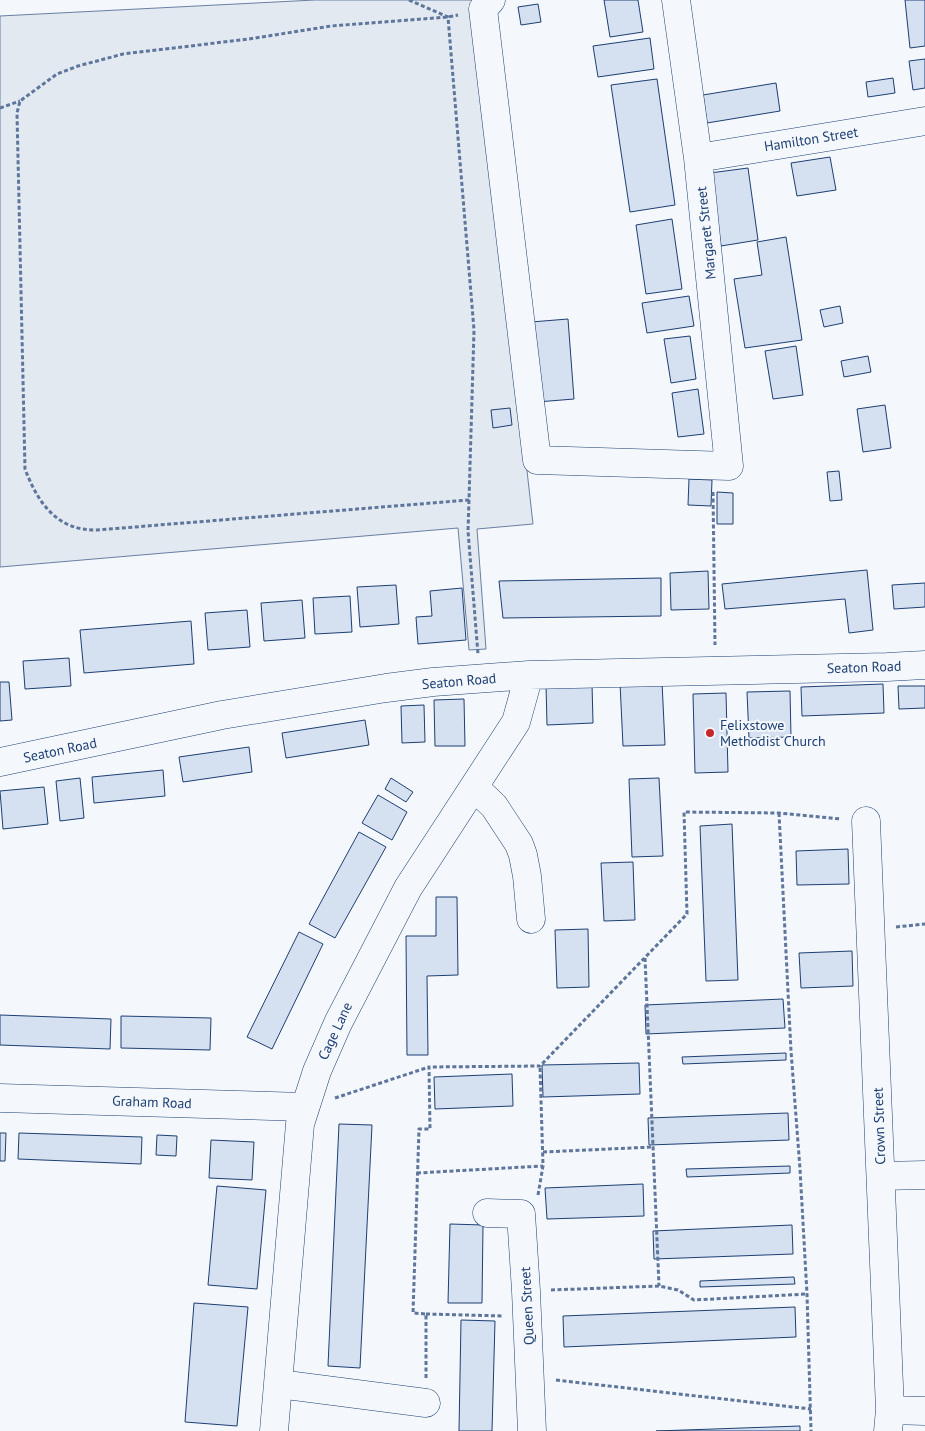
<svg xmlns="http://www.w3.org/2000/svg" width="925" height="1431" font-family="'PT Sans',sans-serif">
<style>
.green{fill:#e3e9f0;stroke:#687fa3}
.building{fill:#d5e0f0;stroke:#1d3f73}
.lines{fill:none;stroke-linecap:round;stroke-linejoin:round}
.minor-casing{stroke:#1d3f73;stroke-width:29}
.path{stroke:#5e769c;stroke-width:3;stroke-dasharray:4 2.5;stroke-linecap:butt}
.minor{stroke:#f4f7fb;stroke-width:28}
.poi-dot{fill:#c62828;stroke:#f4f7fb;stroke-width:2}
.labels{text-anchor:middle;dominant-baseline:central;stroke-width:4;stroke-linejoin:round;paint-order:stroke}
.street-label{font-size:14px;fill:#1d3f73;stroke:#f4f7fb}
.poi-label{font-size:14px;fill:#1d3f73;stroke:#f4f7fb;text-anchor:start}
</style>
<rect width="100%" height="100%" fill="#f4f7fb"/>
<!-- green -->
<path class="green" d="M315,0h159l59,524 -56,5 9,120 -17,1 -11,-122 -458,39v-551z"/>
<!-- building -->
<path class="building" d="M604,0h34l5,32 -33,5z
M905,0h20v46l-15,2z
M538,4l3,18 -20,3 -3,-18z
M650,38l4,31 -56,8 -5,-31z
M925,59v29l-12,2 -4,-29z
M893,78l2,15 -27,4 -2,-15z
M657,79l18,126 -45,7 -19,-127z
M776,83l4,28 -73,12 -4,-28z
M830,157l6,33 -39,6 -6,-33z
M748,168l10,72 -37,6 -11,-73z
M672,219l10,70 -36,5 -10,-69z
M786,237l16,103 -57,8 -11,-69 28,-4 -5,-33z
M689,296l5,30 -47,7 -5,-30z
M840,306l3,17 -19,4 -4,-17z
M568,319l6,80 -37,3 -6,-80z
M690,336l6,43 -25,4 -7,-44z
M796,346l7,49 -30,4 -8,-48z
M868,356l3,16 -27,5 -3,-16z
M698,389l6,45 -26,3 -6,-44z
M885,405l6,43 -28,4 -6,-43z
M510,408l2,17 -19,3 -2,-18z
M839,471l3,29 -12,1 -3,-29z
M689,479l23,1 -1,26 -23,-1z
M717,492l16,1v31h-16z
M867,570l6,60 -24,3 -4,-34 -120,10 -3,-25z
M708,571l1,38 -38,1 -1,-37z
M661,578v38l-158,2 -4,-37z
M925,583v24l-31,2 -2,-24z
M396,585l3,39 -39,3 -3,-40z
M462,588l4,52 -48,4 -2,-27 16,-1 -2,-25z
M350,596l2,36 -37,2 -2,-36z
M302,600l3,38 -41,3 -3,-38z
M247,610l3,37 -42,3 -3,-37z
M191,621l3,43 -110,9 -4,-43z
M69,658l2,28 -46,3 -2,-28z
M0,682h9l3,38 -12,1z
M662,682l3,63 -42,1 -3,-63z
M592,684l1,39 -46,2 -1,-40z
M883,684l1,29 -82,3 -1,-29z
M898,686h27v22l-26,1z
M790,691l1,46 -42,1 -2,-46z
M726,693l2,79 -33,1 -2,-79z
M464,699l1,47h-30l-1,-46z
M424,705l1,37 -23,1 -1,-37z
M365,720l4,25 -83,13 -4,-25z
M249,747l3,25 -69,10 -4,-25z
M163,770l2,26 -71,7 -2,-26z
M80,778l4,40 -24,3 -4,-40z
M391,778l22,14 -7,10 -21,-13z
M659,778l4,78 -31,1 -3,-78z
M44,787l4,37 -45,5 -3,-38z
M378,795l29,17 -15,28 -30,-17z
M732,824l6,156 -32,1 -6,-155z
M359,832l27,15 -51,91 -26,-14z
M848,849l1,35 -52,1 -1,-34z
M633,862l2,58 -31,1 -3,-58z
M436,897h21l1,78 -31,1 1,79h-21l-1,-119h30z
M588,929l1,58 -32,1 -2,-58z
M299,932l24,12 -51,105 -25,-12z
M852,951l1,35 -52,2 -2,-35z
M783,999l2,29 -139,6 -1,-29z
M0,1015l111,4 -1,30 -110,-4z
M121,1016l90,2 -1,32 -89,-2z
M786,1053v7l-103,4 -1,-7z
M639,1063l1,31 -97,3 -1,-32z
M512,1074l1,32 -78,3 -1,-32z
M788,1113l1,27 -140,5 -1,-27z
M339,1124l33,1 -12,243 -32,-2z
M0,1133h6l-1,28h-5z
M19,1133l123,4 -1,27 -123,-5z
M157,1135l20,1 -1,20 -20,-1z
M211,1140l43,2 -2,38 -43,-2z
M790,1166v7l-103,4 -1,-8z
M643,1184l1,32 -97,3 -2,-31z
M217,1186l49,4 -9,99 -49,-4z
M450,1224l33,1 -1,78h-34z
M792,1225l1,29 -139,5 -1,-28z
M794,1277l1,7 -95,3v-6z
M194,1303l54,4 -11,119 -52,-4z
M795,1307l1,30 -232,10 -1,-31z
M461,1320l34,1 -3,110h-33z
M800,1426v5h-144z"/>
<g class="lines">
<!-- minor casing -->
<g class="minor-casing">
<path id="minor" d="M491,0l-8,9 54,451 192,6 -31,-308 -22,-158
M698,158l227,-37
M0,762l222,-47 164,-27 47,-6 96,-7 358,-8 38,-2
M474,787l20,19 25,38 4,11 4,21 4,43
M866,821l24,589 -2,21
M0,1098l305,9
M881,1176l44,-1
M487,1213l34,1 5,77 6,140
M279,1384l147,19
M890,1410l35,1
M274,1431l26,-307 17,-53 21,-48 70,-135 108,-166 13,-47"/>
</g>
<!-- path -->
<path class="path" d="M409,0l39,17 26,313 -5,170 -372,30c-40,1 -59,-27 -72,-61l-8,-356 3,-12 37,-27 21,-8 45,-12 126,-15 82,-13 117,-9 10,-2
M0,108l20,-7
M713,492l2,153
M469,500l-1,31 10,123
M779,813l12,238 9,118 7,125 4,137
M896,927l29,-3
M645,958l14,328
M335,1098l94,-31
M543,1152l110,-5
M417,1173l126,-7
M538,1195l5,-29 -3,-100
M551,1290l108,-4 19,4 16,10 113,-6
M426,1314l77,2
M426,1378v-64l-13,-1 6,-184h11l-1,-62 111,-1 147,-152 -3,-102 95,1 62,6
M556,1380l255,29"/>
<!-- minor -->
<use href="#minor" class="minor"/>
</g>
<!-- markers -->
<circle class="poi-dot" cx="710" cy="733" r="5"/>
<g class="labels">
<!-- street labels -->
<g class="street-label">
<text transform="translate(811 139) rotate(-9)">Hamilton Street</text>
<text transform="translate(706 233) rotate(-96)">Margaret Street</text>
<text transform="translate(864 667) rotate(-2)">Seaton Road</text>
<text transform="translate(459 681) rotate(-5)">Seaton Road</text>
<text transform="translate(60 750) rotate(-12)">Seaton Road</text>
<text transform="translate(335 1031) rotate(-65)">Cage Lane</text>
<text transform="translate(152 1102) rotate(2)">Graham Road</text>
<text transform="translate(879 1126) rotate(-92)">Crown Street</text>
<text transform="translate(527 1306) rotate(-93)">Queen Street</text>
</g>
<!-- poi labels -->
<g class="poi-label">
<text x="720" y="725">Felixstowe<tspan x="720" dy="16">Methodist Church</tspan></text>
</g>
</g>
</svg>
